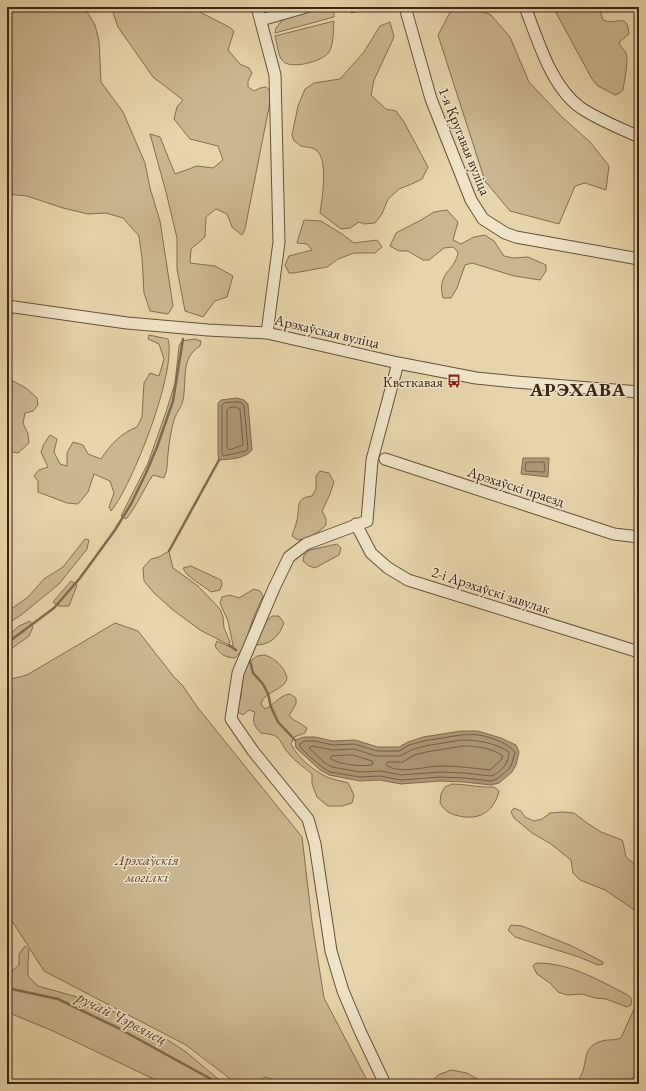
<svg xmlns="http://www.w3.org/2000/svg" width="646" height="1091" font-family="'EB Garamond',serif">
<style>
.green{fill:#c9b690;stroke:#826e52}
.water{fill:#ac9877;stroke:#7f6a4f}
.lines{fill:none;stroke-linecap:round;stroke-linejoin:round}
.shore{stroke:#745e46;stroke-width:1}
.stream{stroke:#7f6a4f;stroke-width:2.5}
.minor-casing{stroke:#66513a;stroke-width:13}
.minor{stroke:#efe3c8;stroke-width:11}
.labels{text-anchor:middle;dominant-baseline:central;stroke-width:3;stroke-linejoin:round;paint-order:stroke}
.street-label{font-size:15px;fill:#3c2514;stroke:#efe3c8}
.poi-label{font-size:15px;fill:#3c2514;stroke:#efe3c8;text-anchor:end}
.park-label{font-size:15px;font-style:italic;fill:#5f4933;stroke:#efe3c8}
.water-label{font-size:16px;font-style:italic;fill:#5e4832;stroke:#efe3c8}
.district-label{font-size:19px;font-weight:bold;letter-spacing:1px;fill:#3c2514;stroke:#efe3c8}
</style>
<rect width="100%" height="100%" fill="#e6d4aa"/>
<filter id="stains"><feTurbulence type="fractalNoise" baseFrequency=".005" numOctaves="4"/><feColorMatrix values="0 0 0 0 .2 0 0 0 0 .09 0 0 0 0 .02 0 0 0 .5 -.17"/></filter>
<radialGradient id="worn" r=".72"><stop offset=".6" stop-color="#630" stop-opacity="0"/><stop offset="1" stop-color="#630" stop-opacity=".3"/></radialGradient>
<!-- green -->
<path class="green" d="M7,7h77l11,18 4,16 2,41 22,30 22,51 5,25 10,33 13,85 -5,8 -18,-3 -6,-18 -2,-35 -3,-22 -16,-18 -17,-5 -18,1 -25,-6 -36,-12 -20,-2z
M111,7h79l39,20 5,4 -6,19 12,14 9,4 3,5 -4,8v6l6,4 6,-3 6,-1 3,3 2,7 -26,132 -3,6 -10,-8 -5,-13 -11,-5 -10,8 -1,20 -14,12 -1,14 25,3 18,10 -6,21 -12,4 -12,16 -18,-6 -8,-42v-31l-11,-46 -16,-58 10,3 15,37 22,-8 16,2 10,-8 -5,-14 -28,-7 -16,-20 3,-12 6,-7 -30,-23 -35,-50z
M327,7l4,1 3,3v6l-59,16 1,-5 9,-11z
M352,7h22l-23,6z
M453,7h19l19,8 19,22 19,45 33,35 28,25 19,24 -3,24 -21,-7 -10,3 -16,38 -49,-13 -25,-30 -47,-146z
M553,7h48l-1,4 3,9c14,6 24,-9 26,14l-10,8c1,5 5,7 7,11 3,7 -2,29 -3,37l-3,3 -5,2 -17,-9 -6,-7z
M334,21c-1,9 0,23 -5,31 -5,9 -40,19 -47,8 -4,-4 -5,-18 -7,-24z
M390,22l4,15 -20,43 -3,15 15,14 10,2 8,11 24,45 -6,12 -8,4 -15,6 -11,10 -6,15 -7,9 -11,1 -5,-2 -9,6 -9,1 -21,-16c2,-14 8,-50 -2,-61 -5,-6 -11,-4 -17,-6 -2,-1 -5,-4 -7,-5l-2,-6 6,-29 7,-17 9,-6 26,-4 24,-27 16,-26z
M447,210l11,12 -5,18 8,4 13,-7 11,-2 9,6 10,15 9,2 15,-1 18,8v6l-6,9 -26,-4 -42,-13 -7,2 -8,23 -6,10h-8c-7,-26 13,-27 15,-46l-5,-5 -9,1 -15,12h-6l-15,-9h-9l-9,-5 6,-13 25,-13 13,-8z
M304,220l17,1 21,13 12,9 23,-3 5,7 -7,6h-21l-16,6 -11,8 -33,6h-5l-4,-8 4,-9 23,-6 -5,-6 -10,-1z
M149,335l19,4c9,32 -36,147 -57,172l-2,-4 5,-14 -4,-12 -16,-7 -6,18 -10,12 -11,-1 -29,-11v-11l-4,-5 5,-6 9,-3 -7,-15 3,-8 6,-9 7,4 -3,13 6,12 7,2v-13l6,-11 10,3 5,9 13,5c9,-14 20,-26 36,-32l5,-10 2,-34 6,-10 9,3 5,-17 -5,-15 -11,-5z
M195,339l6,2 -1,5c-20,12 -13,35 -17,54 -1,7 -7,13 -9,20 -3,10 -5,23 -6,34 -1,9 0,15 -4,24l-11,-3c-10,15 -16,31 -27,44l-5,-3 27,-53 18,-51 9,-29 4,-37 3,-5z
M7,378l19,10 11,10 1,7 -5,6 -8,2 -2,10 5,11 1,9 -11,10 -11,-2z
M320,471l9,2 5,9 -4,12 -8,17 4,8v6c-9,9 -16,13 -28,15l-6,-4c1,-5 4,-10 5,-16 3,-13 -2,-22 15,-24l4,-7v-13z
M85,539l4,1 -2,9 -28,35 -38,31 -14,9v-12l21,-15 16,-18 19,-12z
M337,544l4,4 -2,7 -24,13 -6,-2 -6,-5 1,-6 6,-5z
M169,551l4,17 25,18 22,23 3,8 1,11 6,14 -1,3 -29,-15 -27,-20 -19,-17 -10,-12 -1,-13 8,-9 8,-2z
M191,566l30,14 1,4 -2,6 -9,2c-8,-7 -24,-14 -28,-24z
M71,581l6,4 -8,21h-10l-6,-4z
M254,589l6,2 3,5c-3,8 -7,15 -10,23 -5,13 -7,30 -18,39 -11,-1 -14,-3 -20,-12l2,-5 13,6 3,-2 -5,-24 -8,-18 2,-6 8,-2 9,3z
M272,616h7l5,7c-5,13 -12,21 -27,22l-3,-4 7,-15z
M30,621l3,6 -4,9 -22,16v-15l12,-11z
M115,623l23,8 36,46 9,9 15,22 104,129 10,85 12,76 45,86h-85l-19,-7 -11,7h-17l-51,-39 -142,-74 -37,-58v-233l20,-5z
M265,655c11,4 18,11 22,22 0,2 -1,4 -2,6 -6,8 -22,10 -24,21l4,5c9,-4 15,-14 25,-15l6,4v6l-7,12c5,5 12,7 18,12l-2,5 -11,4 -3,7c6,13 23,27 36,33 7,3 15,4 21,6l6,12 -2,8 -10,3h-14l-11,-9 -5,-13v-10c-7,-6 -16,-12 -22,-19 -13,-14 -6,-20 -29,-22 -7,-7 -9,-11 -6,-21l-6,-2 -6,5 -5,-3 -1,-7 4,-8 2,-30 14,-11z
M452,784c15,0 28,4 42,3l5,4c-2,9 -8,20 -18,24 -9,4 -25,2 -33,-3 -3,-2 -6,-6 -8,-9l1,-9 4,-7z
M514,808l7,3 4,6 9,4 8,-2 8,-6 13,-1 11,1 13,10 14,9 21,8c6,16 -2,16 17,26v47l-34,-23 -25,-10 -7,-7 -2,-13 -20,-16 -19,-11 -18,-15 -3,-6z
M7,922l1,2 2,25 -3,12z
M511,925l11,1 50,20 31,16v2l-5,1 -19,-8 -64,-20 -7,-7z
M25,946l4,4 -1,11v15l10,10 57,16 38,20 21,13 14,5 18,12 38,32h-60l-111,-53 -46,-19v-37l12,-10v-11z
M536,963c35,0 62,17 92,32l4,4 -1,6 -4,2 -21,-8 -11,-1 -13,-4 -15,1 -9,-3 -8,-9 -13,-9 -4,-8z
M639,1005v65l-11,14h-52c3,-5 7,-11 8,-17 3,-14 2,-21 18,-26 6,-2 11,0 19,-3l13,-29z
M451,1070l16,3 19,11h-57l9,-9z"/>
<!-- water -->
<path class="water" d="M237,398l7,2 4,4 4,46c-7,9 -22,9 -33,10l-1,-6v-51l3,-3z
M523,458h26l-1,19 -27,-3z
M461,731h17l23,7 15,7 3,7 -3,13 -4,7 -13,11 -8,2 -27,-3 -24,-1 -39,3 -21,-4 -20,1 -31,-6 -9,-5 -24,-22 -1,-8 9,-3h11l18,4 22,-1 23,7h21l9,-5 15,-5z"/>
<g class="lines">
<!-- shore -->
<path class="shore" d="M237,402l5,1 2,3 4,43 -2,2 -23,5 -1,-3v-48l2,-2z
M236,407l4,2 3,36 -14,5 -2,-2v-38l2,-2z
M528,462h16l1,9 -2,1 -17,-1 -1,-2 1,-6z
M461,735c6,0 12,-1 17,0 10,1 33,9 37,18l-3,10 -3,6 -12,10 -6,2 -26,-3 -25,-1 -39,3 -21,-4 -20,1 -30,-5 -8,-5 -13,-11 -9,-9v-3l4,-3h11l18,4 21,-1 23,7h22l10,-6 15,-4z
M462,740c17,0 33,3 47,12 0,11 -8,21 -18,24l-26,-3 -25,-1 -39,3 -20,-4 -21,1 -28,-5 -7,-4 -16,-15 3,-2 21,4 21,-1 22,7h24l11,-6 14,-4z
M463,746c14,0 27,2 39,9v4l-12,11c-17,-2 -33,-4 -49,-4 -17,0 -40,9 -55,-1l2,-3h15l11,-7 12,-3z
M353,755l19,6 1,3c-8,4 -37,0 -43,-6l2,-2z"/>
<!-- stream -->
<path class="stream" d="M169,551l50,-91
M7,643l47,-35 26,-30 35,-48 16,-26 15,-31 11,-26 16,-46 10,-62
M229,645l7,5
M248,658l2,3 3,12 10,11 5,10 3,13 7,15 17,18
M7,988l51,11 60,29 102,56"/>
<!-- minor casing -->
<g class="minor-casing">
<path id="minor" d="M257,7l18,68 4,167 -12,91
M405,7l26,92 40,101 12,19 22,14 11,4 123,22
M525,7c13,33 26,80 56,101 18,12 39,20 58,29
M261,20l45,-13
M7,306l120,17 81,7 59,3 131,30 78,15 40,4 123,10
M385,459l229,75 25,3
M356,524l15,29 17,15 20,12 231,72
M385,1084l-25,-53 -17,-40 -12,-40 -16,-107 -7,-25 -55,-68 -22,-32 7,-46 36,-85 15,-31 17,-13 61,-23 5,-61 26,-97"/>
</g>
<!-- minor -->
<use href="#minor" class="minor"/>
</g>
<!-- icons -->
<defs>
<g id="bus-bare" transform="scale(1.08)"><path d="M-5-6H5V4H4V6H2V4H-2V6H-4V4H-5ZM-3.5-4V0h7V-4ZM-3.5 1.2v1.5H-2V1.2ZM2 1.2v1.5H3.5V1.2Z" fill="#8f2418" stroke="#efe3c8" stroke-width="2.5" paint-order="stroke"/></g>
</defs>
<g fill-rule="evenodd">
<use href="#bus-bare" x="454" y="381"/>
</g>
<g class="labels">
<!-- street labels -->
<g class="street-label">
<text transform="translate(465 141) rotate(68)">1-я Кругавая вуліца</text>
<text transform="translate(327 331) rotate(13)">Арэхаўская вуліца</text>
<text transform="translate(516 486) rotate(18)">Арэхаўскі праезд</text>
<text transform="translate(491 590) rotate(18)">2-і Арэхаўскі завулак</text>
</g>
<!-- poi labels -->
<g class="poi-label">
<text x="443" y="381">Кветкавая</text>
</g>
<!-- park labels -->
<g class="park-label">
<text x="147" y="859">Арэхаўскія<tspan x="147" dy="17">могілкі</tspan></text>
</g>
<!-- water labels -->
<g class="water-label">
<text transform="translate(122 1018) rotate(27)">ручай Чэрвянец</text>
</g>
<!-- district labels -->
<g class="district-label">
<text x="578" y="389">АРЭХАВА</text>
</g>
</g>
<!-- margin -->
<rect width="646" height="1091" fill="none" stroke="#e6d4aa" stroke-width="24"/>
<rect x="8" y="8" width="630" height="1075" fill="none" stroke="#3c2514" stroke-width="2"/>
<rect x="12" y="12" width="622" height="1067" fill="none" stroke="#3c2514"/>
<rect width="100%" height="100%" filter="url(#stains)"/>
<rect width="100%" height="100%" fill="url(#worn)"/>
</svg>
